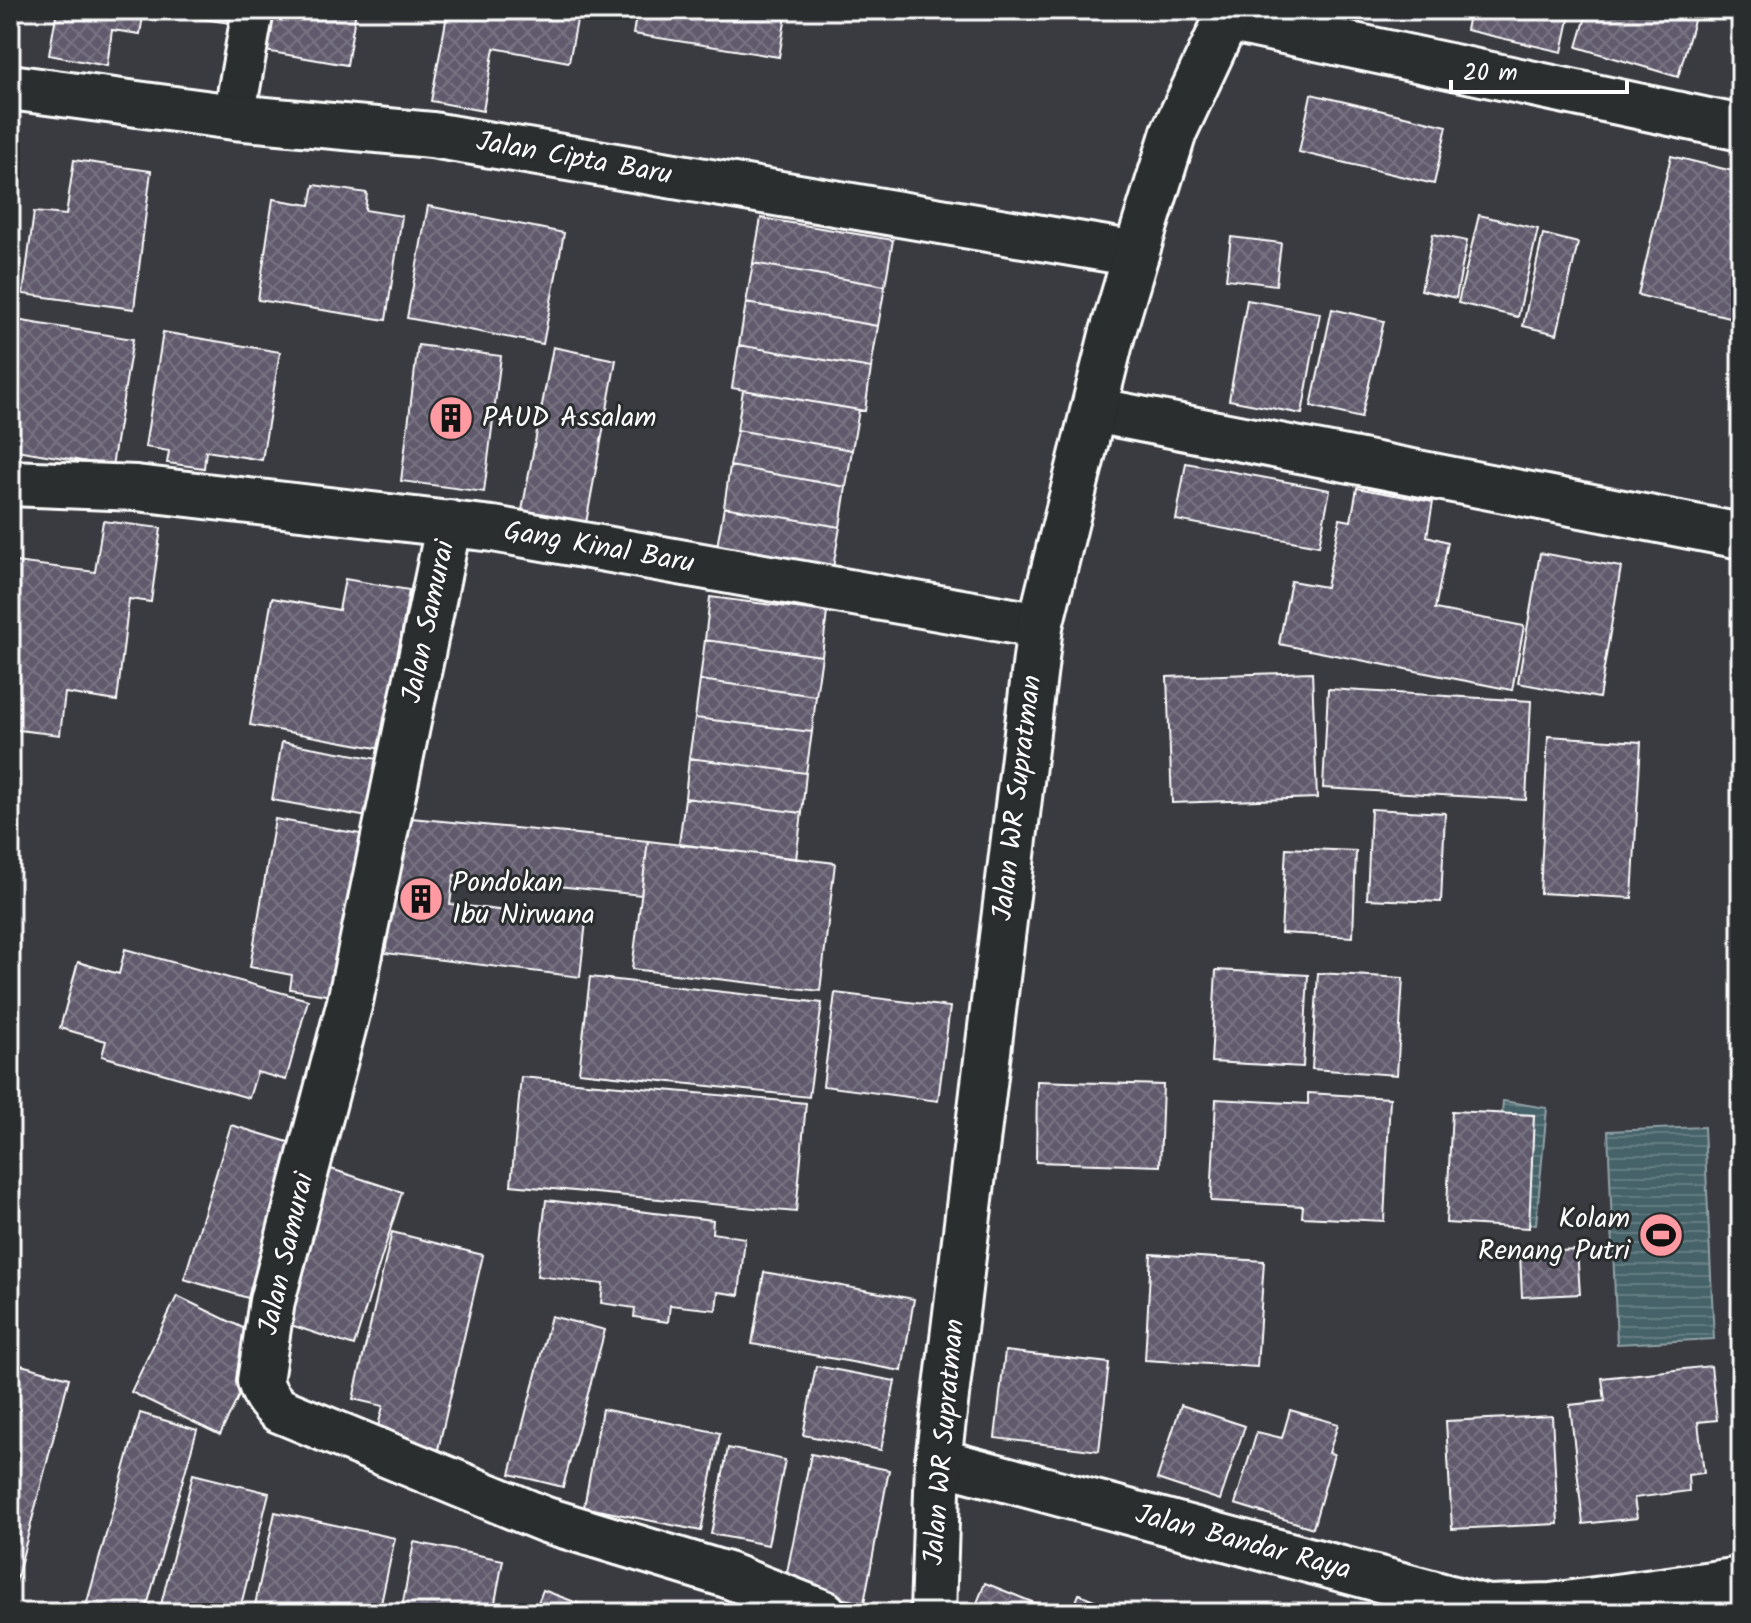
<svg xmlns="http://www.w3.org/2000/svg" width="1751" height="1623" font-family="Kalam,sans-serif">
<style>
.water{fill:url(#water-rules);stroke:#91a2a6;stroke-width:2}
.building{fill:url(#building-cross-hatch);stroke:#fff;stroke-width:2}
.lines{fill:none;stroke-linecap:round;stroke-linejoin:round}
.pedestrian-casing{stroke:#fff;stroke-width:46}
.minor-casing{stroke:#fff;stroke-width:50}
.trunk-casing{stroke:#fff;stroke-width:50}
.pedestrian{stroke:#2a2d2e;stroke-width:40}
.minor{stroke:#2a2d2e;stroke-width:44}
.trunk{stroke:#2a2d2e;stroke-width:44}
.labels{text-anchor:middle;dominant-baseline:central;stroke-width:6;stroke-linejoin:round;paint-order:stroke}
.street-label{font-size:28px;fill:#fff;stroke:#2a2d2e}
.poi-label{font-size:28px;fill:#fff;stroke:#2a2d2e;text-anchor:start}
</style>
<defs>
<pattern id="water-rules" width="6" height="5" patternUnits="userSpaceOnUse" patternTransform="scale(2)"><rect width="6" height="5" fill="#47646a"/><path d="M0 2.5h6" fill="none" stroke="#637b80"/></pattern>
<pattern id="building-cross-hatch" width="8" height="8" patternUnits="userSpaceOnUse" patternTransform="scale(2)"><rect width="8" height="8" fill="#605a6c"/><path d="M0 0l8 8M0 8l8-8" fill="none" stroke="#787382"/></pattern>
</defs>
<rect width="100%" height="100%" fill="#3a3a41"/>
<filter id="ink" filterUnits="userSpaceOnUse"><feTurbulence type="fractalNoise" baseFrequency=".0125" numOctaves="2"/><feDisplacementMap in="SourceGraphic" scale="16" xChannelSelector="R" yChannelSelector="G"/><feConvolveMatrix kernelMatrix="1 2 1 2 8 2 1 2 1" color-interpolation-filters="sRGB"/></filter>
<g filter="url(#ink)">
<!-- water -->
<path class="water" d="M1503,1101l44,7 -11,116 -44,-2z
M1704,1127l10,212 -97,5 -9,-213z"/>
<!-- building -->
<path class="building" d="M57,10h87l-4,24 -28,-4 -5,36 -58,-11z
M161,10h79l-2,14 -77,-11z
M266,10h90l-9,55 -88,-15z
M448,10h131l-10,52 -75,-14 -11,63 -52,-10z
M637,10h150l-8,47 -146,-23z
M1470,10h101l-9,42 -96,-22z
M1588,10h109l-19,67 -101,-30z
M1311,94l136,32 -13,58 -135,-32z
M1671,156l70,17v147l-103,-25z
M74,160l77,11 -17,138 -111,-15 11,-82 32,3z
M314,185l53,8 -2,17 37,6 -16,104 -128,-20 15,-101 37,6z
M428,206l136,27 -21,111 -136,-26z
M1479,215l59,14 -20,88 -60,-14z
M761,218l132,22 -8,46 -132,-23z
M1433,234l34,7 -11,57 -35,-8z
M1543,234l35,9 -21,91 -34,-8z
M1231,237l50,6 -5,42 -50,-6z
M753,263l132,23 -7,40 -132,-23z
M1247,300l73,13 -18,101 -73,-14z
M746,303l132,23 -7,42 -132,-23z
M1332,309l52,12 -23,97 -50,-12z
M10,319l123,20 -21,127 -102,-17z
M163,332l117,20 -18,108 -56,-9 -2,17 -37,-5 2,-12 -24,-4z
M418,345l83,11 -17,136 -83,-11z
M739,345l132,23 -6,43 -133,-23z
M553,347l63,13 -32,174 -64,-13z
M743,390l116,20 -7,40 -115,-20z
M737,430l115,20 -6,37 -116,-21z
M1186,463l144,27 -11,56 -143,-26z
M730,466l116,21 -6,40 -116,-20z
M1357,488l76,14 -6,34 21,6 -13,67 89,17 -12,64 -233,-46 12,-63 35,6 14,-68 11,2z
M724,507l116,20 -7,41 -116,-21z
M103,521l58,7 -10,74 -22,-3 -12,102 -52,-8 -5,42 -50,-6v-120l6,-47 79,10z
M1540,553l81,14 -22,131 -81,-15z
M345,579l64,11 -27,159 -132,-24 22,-127 67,12z
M710,597l117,15 -5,44 -117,-16z
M705,640l117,16 -6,40 -116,-16z
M1312,672l5,126 -145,5 -5,-126z
M700,680l116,16 -4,36 -117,-14z
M1328,689l203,12 -5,99 -203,-12z
M695,718l117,14 -6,41 -117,-15z
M1548,736l93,6 -9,156 -92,-5z
M282,742l96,17 -10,58 -96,-17z
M689,758l117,15 -4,40 -117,-15z
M685,798l117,15 -6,46 -117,-15z
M1371,809l74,4 -4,89 -74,-3z
M401,817l247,24 -7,54 -187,-20 -4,29 136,17 -6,56 -195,-24z
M275,819l91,16 -28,162 -48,-8 2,-14 -42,-8z
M648,841l187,22 -15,128 -188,-22z
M1286,848l70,3 -3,86 -72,-4z
M125,949l183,51 -22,80 -29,-8 -8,26 -147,-42 4,-15 -46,-13 18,-66 41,12z
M1216,970l92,5 -5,92 -92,-5z
M1318,973l85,5 -6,97 -85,-6z
M590,977l232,26 -13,94 -230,-25z
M835,993l115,14 -12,94 -115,-15z
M521,1077l285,26 -10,109 -285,-27z
M1037,1081l126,4 -3,81 -124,-4z
M1308,1093l82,5 -6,123 -82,-4 1,-11 -92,-5 5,-102 92,5z
M1452,1111l82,4 -5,113 -83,-5z
M231,1125l74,22 -47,154 -74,-22z
M325,1167l77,25 -48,154 -78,-26z
M546,1200l167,20 -1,13 33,5 -6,57 -21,-3 -2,18 -46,-5 -2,17 -34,-5 1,-9 -34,-5 2,-19 -66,-8z
M392,1232l91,23 -46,199 -62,-15 8,-33 -30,-7z
M1577,1250l3,44 -58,3 -2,-44z
M1151,1254l113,7 -7,106 -112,-7z
M764,1272l150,27 -12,72 -150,-27z
M177,1296l89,43 -46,96 -89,-43z
M551,1316l54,14 -42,157 -53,-13z
M1005,1351l104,12 -10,88 -104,-13z
M10,1362l59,16 -59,226z
M816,1366l79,15 -14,69 -78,-15z
M1711,1366l6,54 -19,2 6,51 -16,2 1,16 -55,7 3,20 -54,6 -13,-119 35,-4 -3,-23z
M1181,1405l64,21 -25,74 -63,-21z
M602,1409l118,24 -19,98 -117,-24z
M1290,1410l48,14 -9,29 5,1 -21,74 -78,-24 22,-72 25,6z
M140,1413l57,17 -52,183h-61z
M1552,1416l6,108 -106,5 -6,-108z
M728,1448l57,12 -17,85 -57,-11z
M811,1454l78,16 -25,133 -80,-16z
M193,1474l76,19 -30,120h-80z
M275,1512l120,26 -16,75h-88l-36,-8z
M414,1542l89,18 -10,53h-92z
M985,1583l67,27 -2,3h-77z
M543,1590l61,23h-70z
M1079,1594l48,19h-55z"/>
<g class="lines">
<!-- pedestrian casing -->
<g class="pedestrian-casing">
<path id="pedestrian" d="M234,117l19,-107"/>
</g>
<!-- minor casing -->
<g class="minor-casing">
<path id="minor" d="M1227,19l514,109
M10,87l224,30 198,18 704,119
M1094,410l647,126
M10,483l126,5 357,41 547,97
M449,523l-99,479 -78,299 -12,80c4,13 9,20 19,29l267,110 181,55 97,38
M938,1461l549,147 64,-2 190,-26"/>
</g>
<!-- trunk casing -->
<g class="trunk-casing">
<path id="trunk" d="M933,1613l5,-152 102,-835 72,-291 24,-81 38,-122 57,-122"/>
</g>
<!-- pedestrian -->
<use href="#pedestrian" class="pedestrian"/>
<!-- minor -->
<use href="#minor" class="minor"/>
<!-- trunk -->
<use href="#trunk" class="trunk"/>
</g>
</g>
<!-- icons -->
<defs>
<g id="building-disc" transform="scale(2.3)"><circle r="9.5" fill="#ff9aa2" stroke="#2a2d2e"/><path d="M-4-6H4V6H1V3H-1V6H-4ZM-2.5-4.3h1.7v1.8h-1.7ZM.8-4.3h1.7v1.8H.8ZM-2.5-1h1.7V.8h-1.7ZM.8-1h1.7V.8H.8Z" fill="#111"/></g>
<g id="stadium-disc" transform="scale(2.3)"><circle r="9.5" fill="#ff9aa2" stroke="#2a2d2e"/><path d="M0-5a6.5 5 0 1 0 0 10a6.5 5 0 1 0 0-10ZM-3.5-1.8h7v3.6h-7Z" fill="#111"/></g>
</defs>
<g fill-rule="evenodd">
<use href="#building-disc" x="451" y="418"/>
<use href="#building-disc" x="421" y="899"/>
<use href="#stadium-disc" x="1661" y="1235"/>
</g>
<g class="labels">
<!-- street labels -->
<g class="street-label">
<text transform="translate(574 159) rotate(10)">Jalan Cipta Baru</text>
<text transform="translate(599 548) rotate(10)">Gang Kinal Baru</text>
<text transform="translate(429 622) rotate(-78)">Jalan Samurai</text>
<text transform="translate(1018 798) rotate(-83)">Jalan WR Supratman</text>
<text transform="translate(287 1254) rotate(-77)">Jalan Samurai</text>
<text transform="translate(945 1442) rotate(-85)">Jalan WR Supratman</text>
<text transform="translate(1243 1543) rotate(15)">Jalan Bandar Raya</text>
</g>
<!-- poi labels -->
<g class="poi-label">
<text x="482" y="418">PAUD Assalam</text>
<text x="452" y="883">Pondokan<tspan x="452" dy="32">Ibu Nirwana</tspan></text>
<text x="1630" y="1219" text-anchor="end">Kolam<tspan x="1630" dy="32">Renang Putri</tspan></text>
</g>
</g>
<!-- margin -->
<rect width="1751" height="1623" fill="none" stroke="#2a2d2e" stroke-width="40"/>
<rect x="20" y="20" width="1711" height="1583" fill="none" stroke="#fff" stroke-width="3" filter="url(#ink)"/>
<!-- scale -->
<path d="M1451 80v12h176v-12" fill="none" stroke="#ffffff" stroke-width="4"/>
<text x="1463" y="80" font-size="24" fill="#ffffff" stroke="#2a2d2e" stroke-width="6" paint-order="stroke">20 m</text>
</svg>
